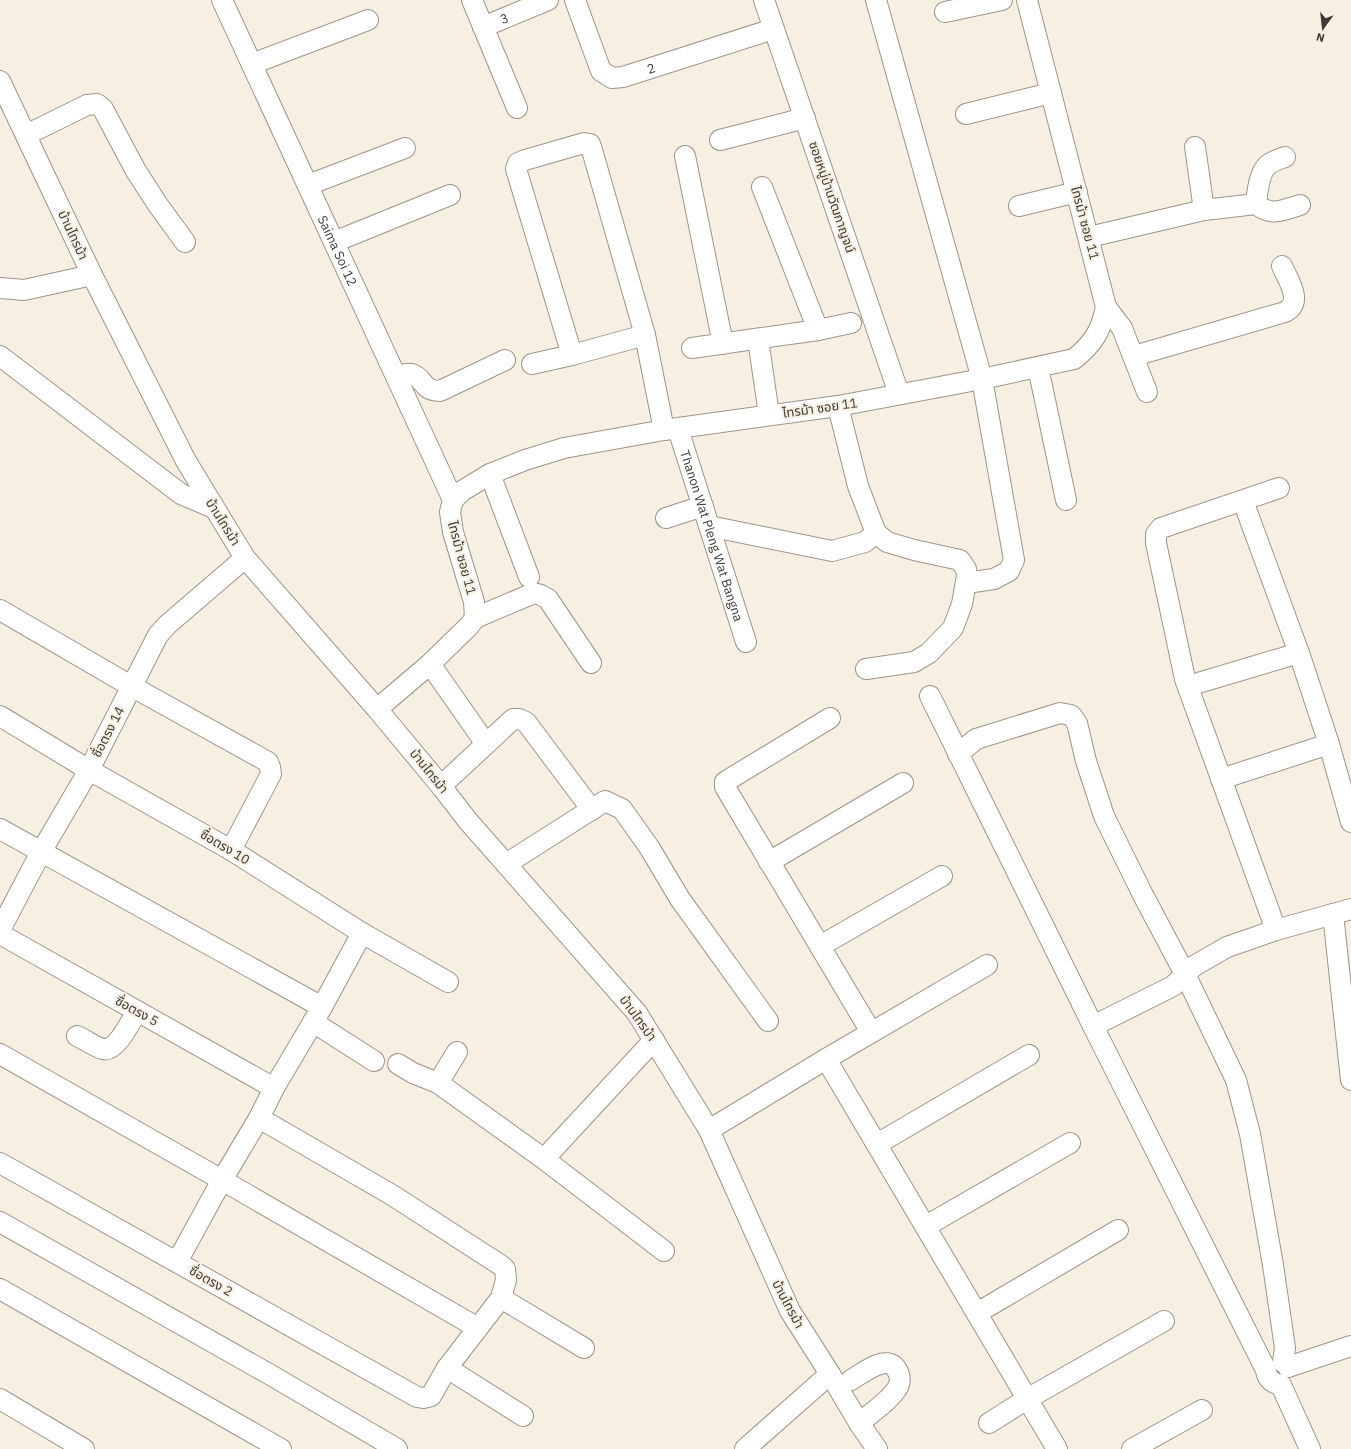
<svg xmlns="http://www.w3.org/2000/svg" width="1351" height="1449" font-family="'IBM Plex Sans','Noto Sans Thai',sans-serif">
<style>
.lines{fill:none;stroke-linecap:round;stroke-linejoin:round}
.minor-casing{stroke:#9d9589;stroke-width:22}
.minor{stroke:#fff;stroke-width:20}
.labels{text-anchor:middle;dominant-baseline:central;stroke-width:4;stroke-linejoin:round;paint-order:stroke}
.street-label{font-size:13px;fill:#3e3a35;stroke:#f8efe3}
</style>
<rect width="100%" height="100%" fill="#f8efe3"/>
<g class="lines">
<!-- minor casing -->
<g class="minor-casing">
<g id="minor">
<path id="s1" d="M222,0l231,500"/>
<path d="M472,0l45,108"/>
<path id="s2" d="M575,0l26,71 11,7 11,-1 150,-48"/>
<path d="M764,0l135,394"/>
<path d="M876,0l106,379 32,181 -5,11 -15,8 -28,4"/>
<path d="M945,12l57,-12"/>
<path id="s3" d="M483,27l65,-27"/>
<path d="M252,64l116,-44"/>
<path d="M0,81l92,194 94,186 59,97 132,151 64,77 27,35 169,192 72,117 81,181 40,63 29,49 18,26"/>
<path d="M966,114l85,-21"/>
<path d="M26,135l61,-30 10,-1 6,5 33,62 22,34 27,37"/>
<path d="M720,140l85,-22"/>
<path d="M1195,147l9,63"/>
<path d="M685,156l38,188"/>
<path d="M308,185l97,-37"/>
<path d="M762,187l56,143"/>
<path d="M1256,204c15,13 27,6 44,1"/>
<path d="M1019,206l58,-14"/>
<path d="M1089,237l115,-27 52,-6c1,-10 3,-32 12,-39 4,-4 12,-6 17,-8"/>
<path d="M334,242l116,-47"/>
<path d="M0,288l24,2 68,-15"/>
<path d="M1106,307l16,21 25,64"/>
<path d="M758,339l11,76"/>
<path d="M692,348l126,-18 33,-7"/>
<path d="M572,355l-56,-186 2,-6 7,-3 59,-17 6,1 2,6 53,185 19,95"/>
<path d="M0,356l181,138 33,14"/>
<path d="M1134,356l151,-44c19,-10 3,-32 -3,-46"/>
<path d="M532,364l40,-9 73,-20"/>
<path d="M1038,367l28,133"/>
<path d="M396,376c5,-1 11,-3 16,-2 14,5 8,16 28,17l65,-31"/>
<path d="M838,406l20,80 18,47 11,9 27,8 46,10 6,9 1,7 -5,28 -9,24 -24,25 -15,9 -48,7"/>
<path id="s4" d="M678,429l68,213"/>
<path d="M490,474l39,103"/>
<path d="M1243,501l56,152 30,91 22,78"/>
<path d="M666,518l37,-12"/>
<path d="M709,526l123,25 33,-9 11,-9"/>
<path d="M0,610l131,76 137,76 2,5 1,7 -40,76"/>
<path d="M475,618l59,-25 7,2 7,4 43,64"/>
<path d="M430,664l56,80"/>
<path d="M1188,686l111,-33"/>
<path d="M930,696l163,330 173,344c1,9 6,13 15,15l29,64"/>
<path d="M377,709l53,-45 39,-38 6,-8 -1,-16 -21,-70 -3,-20 3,-12 9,-9 28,-17 35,-14 39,-12 100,-18 174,-24 144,-27 92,-20c19,-15 27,-28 32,-52l-79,-307"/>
<path d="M0,716l89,54 142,80 131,83 86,49"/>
<path d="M830,718l-102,62 -3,2v5l146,245"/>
<path d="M958,754l18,-15 84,-26 11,2 6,8 9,38 18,55 39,79 42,79 51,106 14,54 23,131 12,83 -2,14"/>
<path d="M1221,779l108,-35"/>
<path d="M441,786l72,-67h6l7,3 66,88"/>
<path d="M0,829l322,178"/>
<path d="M769,862l134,-79"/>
<path d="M506,864l99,-63 17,8 27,38 31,52 88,122"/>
<path d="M1333,914l18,166"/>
<path d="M0,930l41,-78 48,-82 69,-135 9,-10 78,-67"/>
<path d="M1276,930l-91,-251 -29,-136v-9l5,-6 118,-40"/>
<path d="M0,934l274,154"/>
<path d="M820,946l122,-70"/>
<path d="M313,1022l61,39"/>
<path d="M1093,1026l80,-40 21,-20 33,-19 49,-17 75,-21"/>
<path d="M77,1036c9,4 18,11 26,13 13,4 28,-28 34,-38"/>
<path d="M0,1054l222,126 256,148"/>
<path d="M826,1059l231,390"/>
<path d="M398,1064l15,9 25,10 19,-31"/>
<path d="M438,1083l106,76 120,92"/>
<path d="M709,1130l117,-71 161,-94"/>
<path d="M877,1144l152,-89"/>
<path d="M544,1159l110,-119"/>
<path d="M0,1163l417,234 6,1 8,-2 16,-28 54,-70 5,-18 -1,-11 -3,-3 -110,-71 -133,-77"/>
<path d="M0,1222l269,152 128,75"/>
<path d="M926,1226l144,-83"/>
<path d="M177,1262l45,-82 37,-62 15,-30 48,-81 40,-74"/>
<path d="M0,1289l281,160"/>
<path d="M501,1298l83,50"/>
<path d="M977,1313l141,-83"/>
<path d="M1288,1367l63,-21"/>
<path d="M447,1368l76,48"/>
<path d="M851,1380c12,-7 38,-29 47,-8 3,6 2,13 -2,18 -8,12 -26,24 -37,33"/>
<path d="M0,1399l84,50"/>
<path d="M989,1423l38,-24 137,-78"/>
<path d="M745,1449l85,-75"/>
<path d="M1132,1449l70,-39"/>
</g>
</g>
<!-- minor -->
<use href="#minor" class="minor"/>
</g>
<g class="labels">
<!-- street labels -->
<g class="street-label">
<text stroke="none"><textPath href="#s3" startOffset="23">3</textPath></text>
<text stroke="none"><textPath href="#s2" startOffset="129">2</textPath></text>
<text transform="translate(832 197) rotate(71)">ซอยหมู่บ้านวัฒกาญจน์</text>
<text transform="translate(1085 223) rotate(75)">ไทรม้า ซอย 11</text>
<text transform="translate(73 235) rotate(65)">บ้านไทรม้า</text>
<text stroke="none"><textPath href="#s1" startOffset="276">Saima Soi 12</textPath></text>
<text transform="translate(820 408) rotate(-8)">ไทรม้า ซอย 11</text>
<text transform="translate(223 522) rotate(58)">บ้านไทรม้า</text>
<text stroke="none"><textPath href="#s4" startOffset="112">Thanon Wat Pleng Wat Bangna</textPath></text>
<text transform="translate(462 558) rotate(75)">ไทรม้า ซอย 11</text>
<text transform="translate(108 732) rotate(-63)">ซื่อตรง 14</text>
<text transform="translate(429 771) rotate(51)">บ้านไทรม้า</text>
<text transform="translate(225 847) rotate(31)">ซื่อตรง 10</text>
<text transform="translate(137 1011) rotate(29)">ซื่อตรง 5</text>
<text transform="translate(638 1018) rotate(54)">บ้านไทรม้า</text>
<text transform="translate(211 1281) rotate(30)">ซื่อตรง 2</text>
<text transform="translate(788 1304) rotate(62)">บ้านไทรม้า</text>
</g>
</g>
<!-- north arrow -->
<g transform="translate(1323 28) rotate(195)" stroke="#f8efe3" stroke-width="3" paint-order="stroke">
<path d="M0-3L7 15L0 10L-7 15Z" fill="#3e3a35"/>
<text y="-6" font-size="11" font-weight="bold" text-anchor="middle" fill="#3e3a35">N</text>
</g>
</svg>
